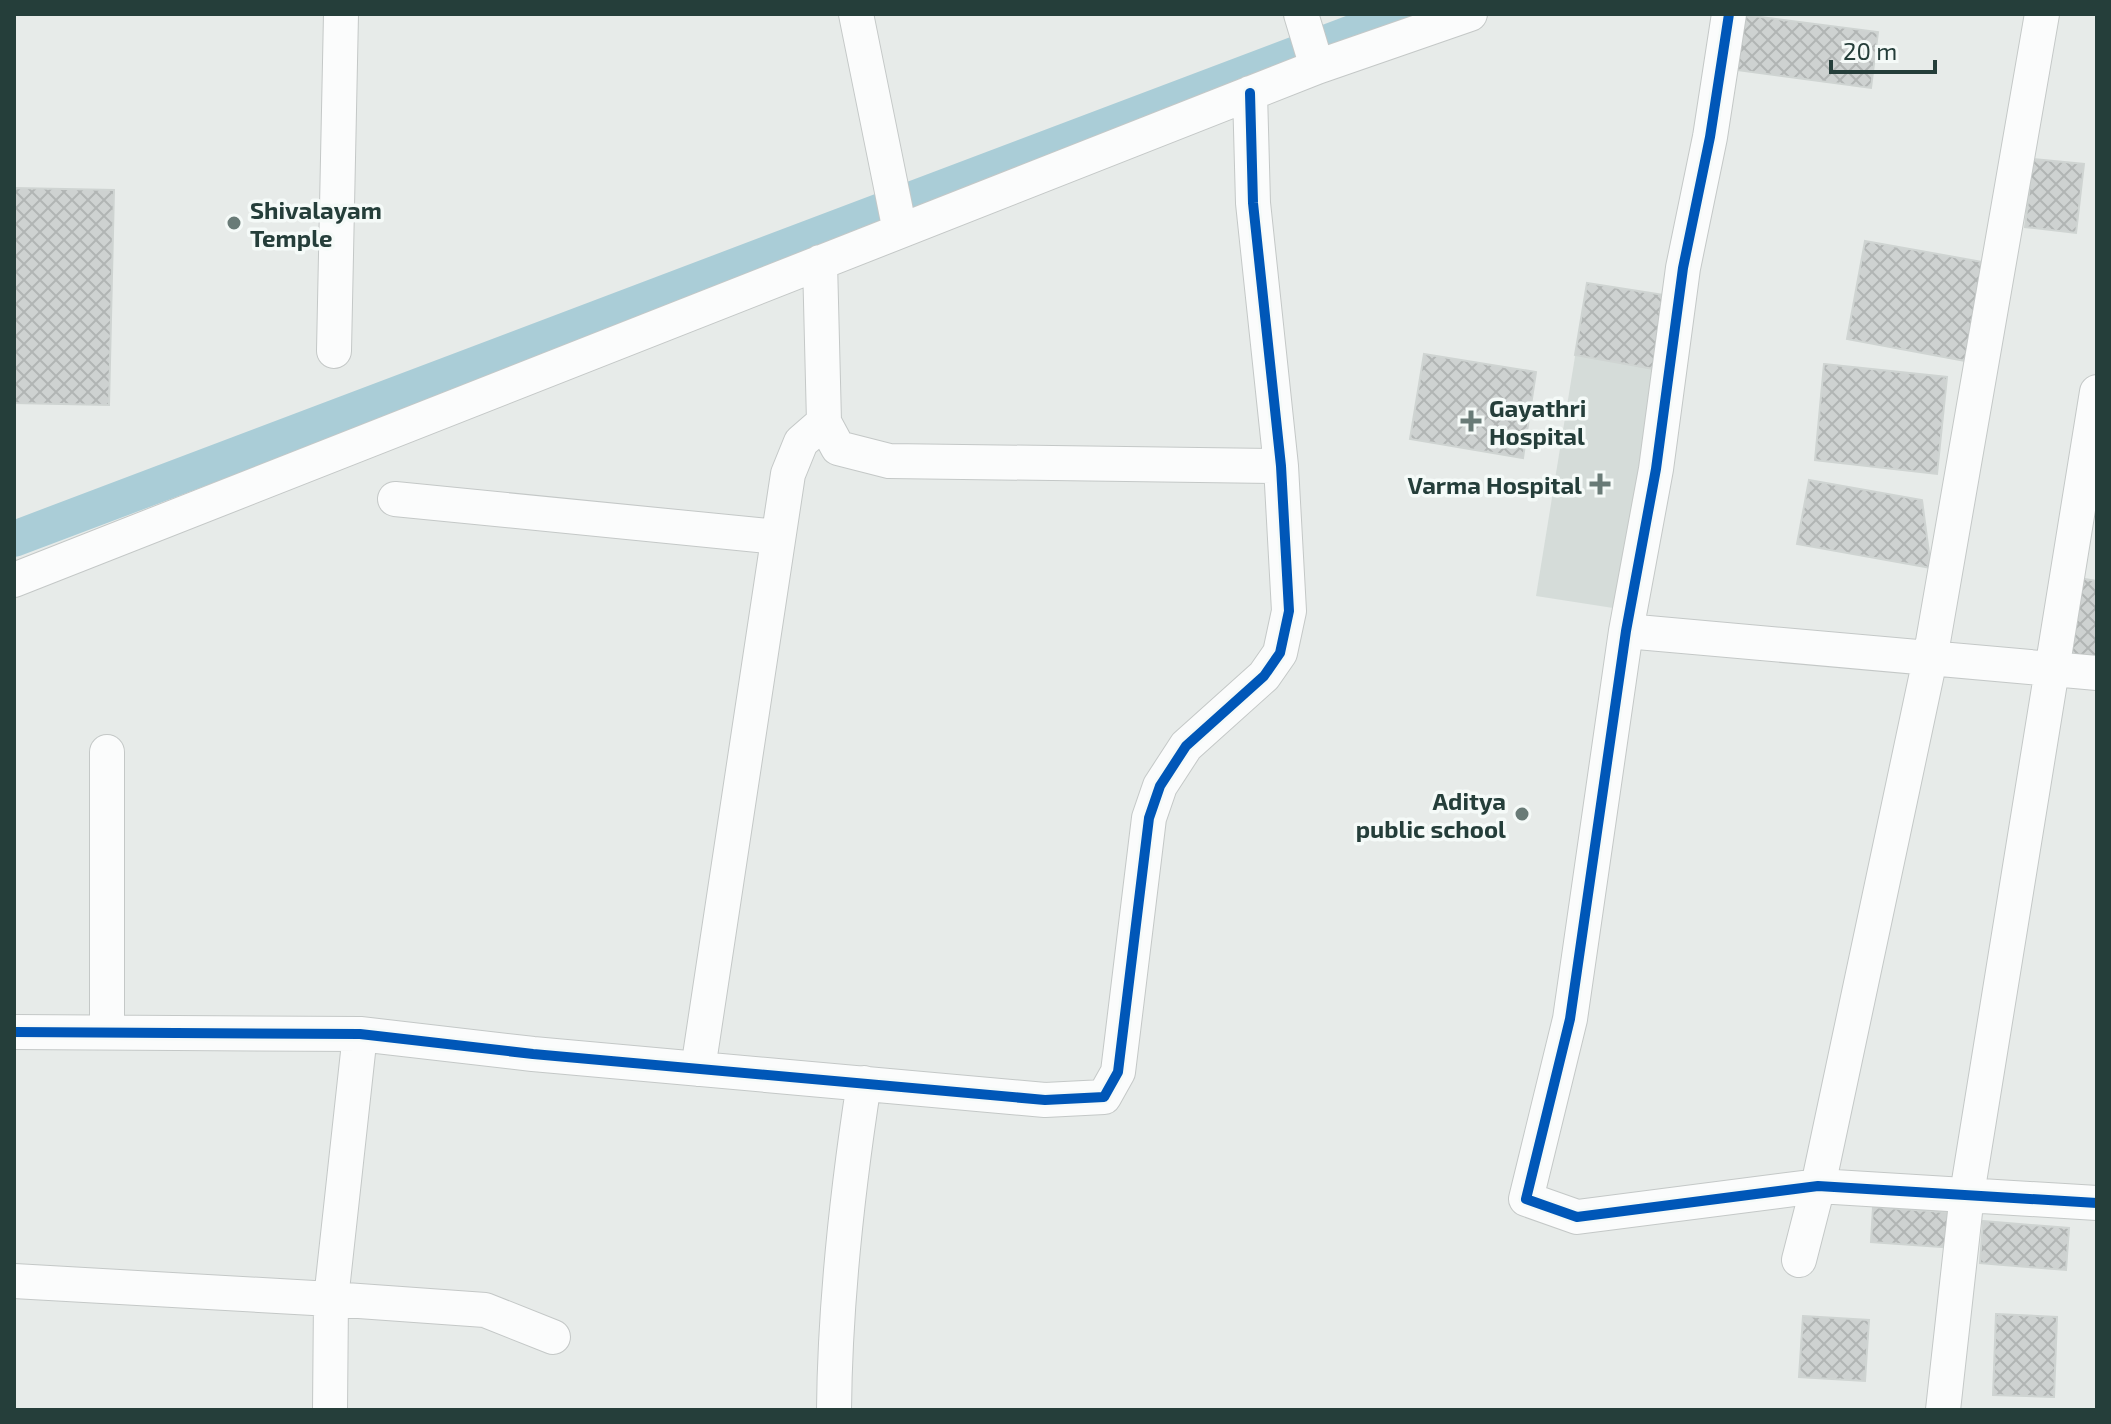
<svg xmlns="http://www.w3.org/2000/svg" width="2111" height="1424" font-family="'Exo 2',sans-serif">
<style>
.built{fill:#d5dcd9}
.lines{fill:none;stroke-linecap:round;stroke-linejoin:round}
.canal{stroke:#aacdd7;stroke-width:36}
.building{fill:url(#building-cross-hatch);stroke:#cfd4d2;stroke-width:2}
.street-casing{stroke:#c4c8c7;stroke-width:36}
.street{stroke:#fbfcfc;stroke-width:34}
.cycleway-casing{stroke:#f5faf8;stroke-width:15}
.cycleway{stroke:#0057b8;stroke-width:10}
.poi-dot{fill:#697b77;stroke:#f5faf8;stroke-width:3}
.labels{text-anchor:middle;dominant-baseline:central;stroke-width:7;stroke-linejoin:round;paint-order:stroke}
.poi-label{font-size:24px;font-weight:bold;fill:#253e3a;stroke:#f5faf8;text-anchor:start}
</style>
<defs>
<pattern id="building-cross-hatch" width="8" height="8" patternUnits="userSpaceOnUse" patternTransform="scale(2)"><rect width="8" height="8" fill="#ced2d1"/><path d="M0 0l8 8M0 8l8-8" fill="none" stroke="#b1b5b4"/></pattern>
</defs>
<rect width="100%" height="100%" fill="#e7ebe9"/>
<!-- built -->
<path class="built" d="M1587,283l90,14 -51,313 -90,-14z"/>
<g class="lines">
<!-- canal -->
<path class="canal" d="M14,539l1388,-525"/>
</g>
<!-- building -->
<path class="building" d="M1737,14l141,18 -7,56 -142,-19z
M2033,159l51,5 -8,69 -51,-6z
M14,188l100,2 -5,215 -95,-2z
M1865,241l123,22 -17,99 -124,-23z
M1587,283l90,14 -12,74 -90,-16z
M1424,354l112,18 -13,86 -113,-19z
M1824,364l123,13 -10,97 -122,-14z
M1809,480l113,20 9,68 -134,-24z
M2068,576l29,5v83l-42,-7z
M1873,1207l85,6 -3,35 -84,-6z
M1983,1221l86,7 -3,42 -86,-7z
M1996,1314l61,3 -3,80 -61,-2z
M1803,1316l66,4 -4,61 -66,-4z"/>
<g class="lines">
<!-- street casing -->
<g class="street-casing">
<path id="street" d="M856,14l44,217
M1301,14l16,53
M1729,14l-19,123 -27,131 -27,201 -30,162 -56,388 -44,180 51,18 241,-31 279,17
M820,262l4,160 14,26 51,13 392,5
M334,351l7,-337
M395,499l383,38
M14,580l1303,-513 153,-53
M1626,631l471,42
M107,752v280
M14,1032l346,2 173,20 512,46 59,-3 14,-25 31,-254 11,-32 26,-40 78,-70 16,-23 9,-42 -8,-145 -28,-263 -3,-110
M698,1069l90,-595 13,-32 23,-20
M1799,1260l19,-74 112,-527 112,-645
M14,1281l317,18 29,-265
M330,1410l1,-111 154,11 68,27
M834,1410c1,-111 13,-217 30,-327
M1943,1410l24,-216 130,-802"/>
</g>
<!-- street -->
<use href="#street" class="street"/>
<!-- cycleway casing -->
<g class="cycleway-casing">
<path id="cycleway" d="M1729,14l-19,123 -27,131 -27,201 -30,162 -56,388 -44,180 51,18 241,-31 279,17
M14,1032l346,2 173,20 512,46 59,-3 14,-25 31,-254 11,-32 26,-40 78,-70 16,-23 9,-42 -8,-145 -28,-263 -3,-110"/>
</g>
<!-- cycleway -->
<use href="#cycleway" class="cycleway"/>
</g>
<!-- markers -->
<g class="poi-dot">
<circle cx="234" cy="223" r="8"/>
<path d="M1467 409h8v8h8v8h-8v8h-8v-8h-8v-8h8z"/>
<path d="M1596 472h8v8h8v8h-8v8h-8v-8h-8v-8h8z"/>
<circle cx="1522" cy="814" r="8"/>
</g>
<g class="labels">
<!-- poi labels -->
<g class="poi-label">
<text x="250" y="209">Shivalayam<tspan x="250" dy="28">Temple</tspan></text>
<text x="1489" y="407">Gayathri<tspan x="1489" dy="28">Hospital</tspan></text>
<text x="1582" y="484" text-anchor="end">Varma Hospital</text>
<text x="1506" y="800" text-anchor="end">Aditya<tspan x="1506" dy="28">public school</tspan></text>
</g>
</g>
<!-- border -->
<rect width="2111" height="1424" fill="none" stroke="#253e3a" stroke-width="32"/>
<!-- scale -->
<path d="M1831 60v12h104v-12" fill="none" stroke="#253e3a" stroke-width="4"/>
<text x="1843" y="60" font-size="24" fill="#253e3a" stroke="#f5faf8" stroke-width="6" paint-order="stroke">20 m</text>
</svg>
